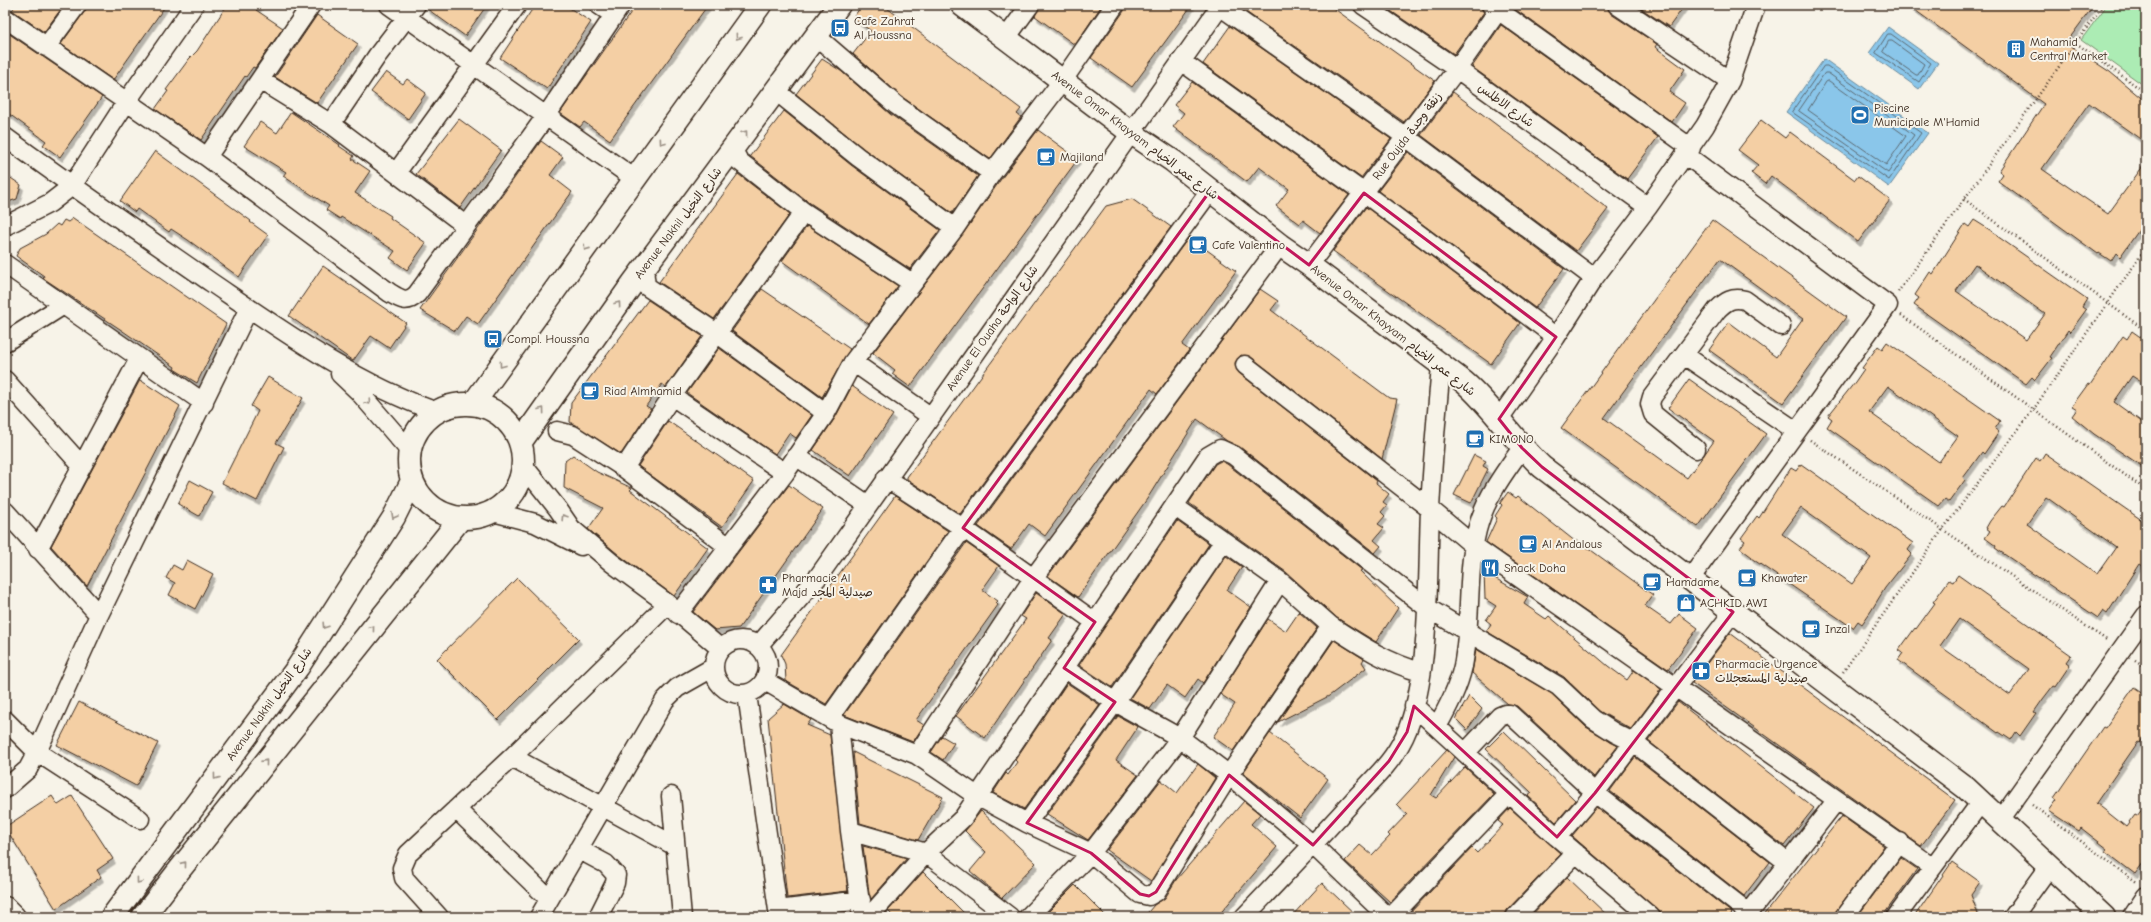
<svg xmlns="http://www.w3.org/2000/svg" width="2151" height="922" font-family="'Comic Neue','Playpen Sans Arabic',sans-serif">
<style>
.green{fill:#acecb4;stroke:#748b69}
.water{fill:#8ac6ea;stroke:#6a8898}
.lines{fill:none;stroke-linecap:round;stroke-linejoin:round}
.shore{stroke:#5b6870;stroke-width:1}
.building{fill:#f4cfa4;stroke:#3b2a1e;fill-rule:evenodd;filter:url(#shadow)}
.minor-casing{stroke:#3b2a1e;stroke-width:21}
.tertiary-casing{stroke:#3b2a1e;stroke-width:25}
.path{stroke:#3b2a1e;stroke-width:2.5;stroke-dasharray:1 3;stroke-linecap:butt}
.minor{stroke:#f7f3e8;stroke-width:18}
.tertiary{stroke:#f7f3e8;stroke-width:22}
.oneway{stroke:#998e83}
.marked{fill:none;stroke:#c2185b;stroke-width:3;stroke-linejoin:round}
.labels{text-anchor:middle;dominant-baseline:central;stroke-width:4;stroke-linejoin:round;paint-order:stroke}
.poi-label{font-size:12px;fill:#3b2a1e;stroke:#f7f3e8;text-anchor:start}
.street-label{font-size:12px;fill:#3b2a1e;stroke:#f7f3e8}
</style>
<defs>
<filter id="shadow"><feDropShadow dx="2.5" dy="4.5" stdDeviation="0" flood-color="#0004"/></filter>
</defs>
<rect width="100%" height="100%" fill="#f7f3e8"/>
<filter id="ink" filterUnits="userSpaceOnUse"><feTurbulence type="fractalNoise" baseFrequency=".025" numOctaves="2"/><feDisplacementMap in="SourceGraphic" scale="8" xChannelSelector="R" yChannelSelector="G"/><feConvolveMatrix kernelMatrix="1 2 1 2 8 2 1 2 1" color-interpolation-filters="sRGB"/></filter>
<g filter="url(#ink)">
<!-- green -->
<path class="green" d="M2107,5h39v82l-65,-47z"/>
<!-- water -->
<path class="water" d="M1888,27l50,36 -19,26 -50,-36z
M1824,59l104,74 -39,54 -103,-75z"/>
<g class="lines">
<!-- shore -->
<path class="shore" d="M1888,34h3l40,29 -12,19 -43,-29z
M1889,41h3l32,23 -6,11h-2l-33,-23z
M1824,66h3l94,67 -32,47 -97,-68z
M1825,73h3l86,62 -26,38 -89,-62z
M1829,81l77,55 -20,29 -78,-55 18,-28z"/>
</g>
<!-- building -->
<path class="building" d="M16,5h48l-20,27 -32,-22z
M87,5h79l-53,75 -52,-36 24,-33z
M227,5h33l-4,5 27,18 -28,40 -2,-1 -7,10 -1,-1 -44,64 -46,-31 13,-18 -2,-1 23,-31 8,-8z
M426,5h61l-22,31 -39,-28z
M535,5h30l26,17 -44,67 -47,-31z
M636,5h72l-98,135 -26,-18 -4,5 -20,-14z
M862,5h21l138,104 -4,5 4,3 -31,42 -88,-62 -49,-43 18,-23 -18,-13z
M1040,5h62l-27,40 -40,-29z
M1125,5h67l-60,82 -41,-29 33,-47z
M1247,5h82l106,76 -31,41 -161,-112z
M1382,5h96l6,7 -30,42z
M1512,5h95l4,9 46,30 -2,3 30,22 -16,23 16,11 -13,19 -160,-115z
M1636,5h49l-16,22z
M1908,5h186l-28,38 44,29 36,30v41l-57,-40 -47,66 66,45 38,-52v58l-26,37 -4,-4 -5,8 -12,-8 -1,1 -100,-73 5,-7 -4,-3 45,-67z
M317,15l41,29 -41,59 -42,-26z
M1501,25l157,112 -31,42 -155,-112z
M1230,26l161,113 -30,39 -158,-114z
M5,31l97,66 -42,60 -17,-12 3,-4 -41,-30z
M822,59l19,12 49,43 88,62 -26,37 -88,-64 -68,-55z
M386,72l17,12 4,-5 19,14 -18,26 -37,-27z
M1192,82l157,113 -29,38 -17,-13 -3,4 -24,-18 13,-17 -30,-22 -12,15 -74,-55 11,-14 -10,-8z
M1453,92l155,117 -32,42 -155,-116z
M784,111l67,54 89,65 -30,39 -100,-66 -60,-47z
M291,112l49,33 -1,1 15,10 -2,3 18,12 -15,22 36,23 -1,2 36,25 -19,27 -17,-12 5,-7 -54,-34 -1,2 -14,-9 3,-4 -46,-30 3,-4 -42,-26 16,-24 17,11z
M459,119l42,31 -41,58 -44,-34z
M1761,120l24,18 5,-6 65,48 3,-4 32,24 -32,42 -87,-66 -6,8 -14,-11 7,-8 -20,-15z
M1038,130l40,29 -168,228 -18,-13 3,-4 -22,-17 90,-119 38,-55z
M541,141l22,16 -13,18 22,17 -94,132 -12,-8 -11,15 -35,-21z
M155,151l96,70 -1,1 18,13 -29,42 -51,-37 -17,-11 -2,3 -32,-23 -2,3 -15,-11z
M1408,152l156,117 -29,39 -157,-117z
M5,174l16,11 -4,14 -12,4z
M738,174l52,40 -76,105 -55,-37z
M1132,199l39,28 -211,287 -53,-35v-2l199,-271z
M1366,207l154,116 -29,41 -158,-113z
M73,218l153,106 -29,59 -23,-14 1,-2 -55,-38 -77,-51 1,-2 -28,-20 4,-8 26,-14 11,-10 3,2 4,-6 4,2z
M1712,220l134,97 -63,86 -74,-53 20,-28 47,35 27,-38 -83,-60 -116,159 83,60 27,-37 -46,-33 21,-29 77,55 -68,93 -137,-99z
M1974,220l24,15 -1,1 90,63 -5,8 4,3 -16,22 -2,-2 -18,27 2,1 -17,22 -3,-3 -6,7 -112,-79 5,-7 -4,-3 15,-23 3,2 32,-50 4,3zM1975,264l70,50 -19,26 -70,-49z
M807,226l91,60 -29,38 -87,-63z
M1189,237l47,34 -54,74 7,5 -32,44 -6,-5 -106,147 -16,-12 -18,25 -33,-23z
M323,266l83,57 -17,25 -18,-12 -18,25 -64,-45z
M762,289l88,60 -28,48 -90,-66z
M1260,289l18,12 -7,9 118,88 8,1 -15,60 -131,-102 -10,-2 -6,8 4,10 138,108 -1,2 13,11 -6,8 4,3 -6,7 4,4 -7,8 6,4 -10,12 7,6 -6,7 -135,-106 -13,-6 -30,-22 -50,80 -69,98 -30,-21z
M648,300l54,36 -36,51 -4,-3 -16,22 5,3 -30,45 -51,-32 1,-19z
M2132,331l14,10v44l-14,-9 -18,26 32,23v44l-52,-35 -22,-18 5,-7 -5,-3 16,-22 2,1 33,-49 4,3z
M1887,342l113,79 -5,8 4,3 -15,22 -2,-2 -10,14 -9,12 2,2 -16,22 -4,-3 -6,7 -112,-79 5,-8 -4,-3 27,-34 9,-13 -2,-1 16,-22 4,3zM1888,386l70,50 -19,26 -70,-50z
M719,348l93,67 -16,23 -7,-5 -14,21 -88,-61z
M268,377l35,21 -27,45 8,4 -27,54 -35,-18 36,-72 -7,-5z
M140,380l40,26 -93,180 -36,-40z
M852,386l41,29 -43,61 -37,-26 22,-32z
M668,421l86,60 -32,46 -84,-61z
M2045,453l101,70v46l-7,-5 -32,50 -4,-3 -5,7 -103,-70 1,-2 -11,-8 5,-7 -4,-3 4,-7 12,-15 2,1 32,-49 4,3zM2046,497l70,50 -19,27 -70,-50z
M573,455l24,17 35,16 -2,2 78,58 -34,48 -55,-41 -31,-26 15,-21 -39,-20 1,-27z
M1474,455l12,6 -3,5 5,3 -17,34 -17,-8z
M1221,461l6,3 135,106 -2,1 38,37 -22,34 -39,-24 -51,-46 -97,-69 26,-39z
M1801,464l112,79 -5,7 4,4 -27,34 -14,23 -9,13 -4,-3 -5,7 -102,-70 1,-1 -12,-9 5,-7 -4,-3 16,-22 2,2 32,-50 5,3zM1801,508l70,50 -19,26 -70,-50z
M190,480l22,12 -13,24 -21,-12z
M789,485l34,24 -84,119 -24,2 -22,-18z
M1508,492l8,6 2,-2 58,46 1,-2 76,55 -8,11 26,18 8,-10 19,14 -30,41 -182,-127 11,-24 -2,-2 7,-11 -2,-2z
M895,496l53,35 -122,173 -40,-23 -1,-17 -4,-9z
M1177,521l32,23 -97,143 -33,-22z
M966,543l33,23 -17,24 16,11 -2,2 2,2 -82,115 8,5 -11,17 -69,-27z
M1226,556l16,11 -15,23 24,17 -48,76 -5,-4 -13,19 -18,-13 -17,24 -20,-11z
M187,560l26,14 -18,35 -26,-14 6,-12 -9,-5 7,-13 9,5z
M1484,572l44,25 -4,7 22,15 3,-3 59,50 19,14 7,-10 27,19 -30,40 -32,-18 -35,-34 -78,-46 5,-7 -5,-4 10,-14 -11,-7z
M1958,575l113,80 -5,7 4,3 -15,22 -2,-1 -10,13 -9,13 2,1 -16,23 -4,-4 -5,8 -12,-8 -1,1 -100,-73 5,-7 -4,-3 16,-22 1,1 19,-26 -2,-1 16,-22 4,2zM1959,619l70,50 -19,26 -70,-49z
M517,578l62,61 -81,81 -61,-61z
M1036,593l30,21 -17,24 3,2 -67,98 -29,-22 70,-97 -5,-3z
M1299,612l18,16 -84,123 -20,-14 22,-33 -15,-10 48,-75 18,12z
M1730,633l225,167 -34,46 -229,-163z
M1334,640l30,19 -2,3 4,6 -37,28 -51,26z
M1476,649l76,45 34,33 32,19 -24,31 -77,-71 -9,-2 -36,-31z
M1067,683l33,22 -76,104 -31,-16 13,-20 2,2 9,-13 -2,-2z
M2134,687l12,8v38l-6,10 -2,-1 -42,61 30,24 9,-12 2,1 9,-12v55l-11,15 -29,-22 2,-3 -27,-21 -2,3 -30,-20 8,-11 -3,-2 49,-71 2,1z
M1469,696l13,13 -15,21 -11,-11z
M79,702l79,41 -22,43 -79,-41z
M1678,702l136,106 -30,38 -136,-105z
M784,704l27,16 -4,5 23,10 18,156 -61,7 -19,-180z
M1118,716l20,11 -22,33 22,15 -50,65 -41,-26z
M1504,731l71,69 -19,22 -28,-26 4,-3 -46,-44z
M1270,733l58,46 -28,39 -57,-45z
M942,736l12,7 -11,17 -12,-8z
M1447,750l7,7 -23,38 5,3 29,-31 29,27 -104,108 -45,-41 15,-16 12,10 18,-19 -2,-2 19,-20 -10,-10z
M853,752l90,45 -25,43 -58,-17z
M1635,757l135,105 -26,34 -134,-105z
M1198,764l17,14 -64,103 -44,-31 54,-70 16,13z
M52,796l6,9 14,-9 41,63 -16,11 4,7 -45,32 -51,-82z
M1244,801l16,13 -9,10 26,23 -60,70h-73l10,-12 11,-7 11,-18z
M1596,807l136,106 -4,4h-62l-5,-4 -89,-77z
M1510,808l51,46 -54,56 -2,7h-99l66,-69 5,5 26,-28 -5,-4z
M981,811l55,52 -34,35 -32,-27 16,-19 -21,-21z
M1842,816l42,30 -48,65 -2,6h-72z
M863,846l44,12 -36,41 -2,-5z
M1901,858l16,11 -35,48h-25z
M1952,862l28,20 -9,13 8,22h-65z
M923,872l45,45h-74l-6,-6z
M1567,877l42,40h-79z
M1322,883l36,34h-67z
M1075,885l32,32h-64z"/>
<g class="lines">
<!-- minor casing -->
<g class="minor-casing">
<path id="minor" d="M389,5l246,174
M416,5l-39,51 -46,68 65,49 121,-168
M599,5l15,10
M1218,5l188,132 188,141
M1363,5l94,64 191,138
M1491,5l200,143
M1617,5l113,76
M5,18l202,139 183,136c10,6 17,11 27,1l129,-178 75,-111
M816,36l80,69 96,68
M1006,38l24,-33
M46,47l31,-42
M1181,61l183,132 192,144
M260,80l71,44
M776,91l82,66 97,71
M5,137c68,50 138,98 207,146 72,49 142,99 225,129
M733,150l6,11 65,51 108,71
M1686,155l202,150 -198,274
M207,157l104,-152
M396,173l69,52
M5,226l45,-23 22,-17 55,-85 67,-96
M5,264l199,139
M1309,265l148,-196 45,-64
M644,269l2,17 72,48 108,79
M5,342l57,-36
M1684,355l112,76
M853,362l77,54
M1245,365l185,144 44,37 459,321
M340,374l19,18 50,58
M5,380l76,85
M672,396l113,77
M1499,419l57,-82 38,-59 54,-71 57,-81 25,-45 26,-76
M557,431l16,4 51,33 105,79
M1696,449l-43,-35 -3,-10 2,-7 65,-87c9,-9 15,-13 28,-10l36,26
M796,456l72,49
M523,465l35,44 13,19 41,35 56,41 53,45
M624,468l48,-72 132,-184
M886,478l77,50 132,94
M5,511l94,104
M493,512l42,11 46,23
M38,549l101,-190
M678,614l107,-141 41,-60 27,-51 102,-134 37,-55 71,-93 52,-75
M1331,626c29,19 56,37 90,46
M714 667a27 27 0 1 1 54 0a27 27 0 1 1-54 0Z
M758,646l60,-69 403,-572
M1064,668l51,34 65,36 49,37 84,70 75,72
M765,681l74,43 78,31 60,41 50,27 64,30 49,41 9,2 7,-4 73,-117 102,-149 -51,-45 -106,-75
M747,694l32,223
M1414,706l143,131 94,80
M829,718l134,-190 247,-337
M5,720l32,32 -9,17 -23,20
M839,724l11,107 12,86
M1437,727c11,-20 21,-39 26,-61 9,-45 3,-92 14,-136 8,-31 26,-56 45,-82
M1465,753l35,-37 5,-2h5l85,79 154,120
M917,755l117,-178 246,-332
M512,757l163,89
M671,796l11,121
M456,809l93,90
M140,819l-103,-67 62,-137 150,-307
M2000,820l146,-205
M1027,823l88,-121 108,-160
M850,831l76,22 84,64
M1557,837l38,-44 138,-181
M578,849l28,15 10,11 -1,8 -17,34
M778,910l83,-10
M439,917l-35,-39 -2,-10 6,-14 104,-97 156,-153
M539,917l126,-217 12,-12 37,-21
M869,917l57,-64 37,-35 245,-362 12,-7 13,6 193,152 132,79 35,33 22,14 18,9 155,121
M1028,917l63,-64 89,-115 100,-157
M1244,917c36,-38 73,-76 108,-115 16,-18 36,-35 48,-57 32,-55 27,-170 30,-234 2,-49 7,-97 11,-146
M1391,917l118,-123
M1515,917l61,-64
M1746,917l90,-116
M1844,917l56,-75
M1896,917l85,-115
M2013,917l36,-50
M2132,917l14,-21"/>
</g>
<!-- tertiary casing -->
<g class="tertiary-casing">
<path id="tertiary" d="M962,5l168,127 43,29 107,84 29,20 155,117c29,25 49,58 78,85l424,321 138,129
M409 461a57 57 0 1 1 114 0a57 57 0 1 1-114 0Z
M473,404l287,-399
M520,443l113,-160 206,-278
M5,908l9,9
M112,917l186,-250 96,-150 18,-36
M143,917l34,-44 284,-355"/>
</g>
<!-- path -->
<path class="path" d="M2076,43l70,50
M1964,199l182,132
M1898,292l205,-287
M1901,315l245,175
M1810,440l298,201
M2135,660l11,7
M1843,672l100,-143 90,-119 113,-162
M2032,805l106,78
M1613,917l6,-6"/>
<!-- minor -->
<use href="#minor" class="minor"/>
<!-- tertiary -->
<use href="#tertiary" class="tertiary"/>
</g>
<!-- one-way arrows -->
<defs><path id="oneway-chevron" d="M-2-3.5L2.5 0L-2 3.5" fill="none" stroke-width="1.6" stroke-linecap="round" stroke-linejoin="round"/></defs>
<g class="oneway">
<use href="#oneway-chevron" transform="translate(738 37) rotate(126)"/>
<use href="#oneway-chevron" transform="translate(745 133) rotate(-53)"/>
<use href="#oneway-chevron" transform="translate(662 142) rotate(126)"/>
<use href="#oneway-chevron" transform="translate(586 248) rotate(125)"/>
<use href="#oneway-chevron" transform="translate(618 304) rotate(-54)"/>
<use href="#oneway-chevron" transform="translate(502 365) rotate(126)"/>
<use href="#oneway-chevron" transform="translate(368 402) rotate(48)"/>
<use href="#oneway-chevron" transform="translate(542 410) rotate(-54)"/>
<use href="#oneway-chevron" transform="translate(394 516) rotate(119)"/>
<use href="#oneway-chevron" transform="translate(564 517) rotate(-123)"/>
<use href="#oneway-chevron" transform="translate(325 626) rotate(123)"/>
<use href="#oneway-chevron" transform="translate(372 628) rotate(-51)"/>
<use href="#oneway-chevron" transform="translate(265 762) rotate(-51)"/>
<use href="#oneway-chevron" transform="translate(216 777) rotate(127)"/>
<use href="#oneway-chevron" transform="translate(184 864) rotate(-51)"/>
<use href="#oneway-chevron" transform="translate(139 881) rotate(127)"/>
</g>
</g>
<!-- marked area -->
<path class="marked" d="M1210,191l99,74 55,-72 192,144 -57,82 23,29 20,19 191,145 -138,181 -38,44 -143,-131 -7,26 -18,29 -76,84 -84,-70 -73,117 -7,4 -9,-2 -49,-41 -64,-30 88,-121 -51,-34 31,-46 -132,-94z"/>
<!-- icons -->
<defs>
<g id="bus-square" transform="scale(1)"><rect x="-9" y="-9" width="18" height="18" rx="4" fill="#1f6fb2" stroke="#f7f3e8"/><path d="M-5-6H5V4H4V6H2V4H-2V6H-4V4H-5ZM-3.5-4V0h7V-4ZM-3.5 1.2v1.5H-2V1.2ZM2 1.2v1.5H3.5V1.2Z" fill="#fff"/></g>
<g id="building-square" transform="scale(1)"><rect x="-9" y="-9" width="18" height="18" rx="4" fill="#1f6fb2" stroke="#f7f3e8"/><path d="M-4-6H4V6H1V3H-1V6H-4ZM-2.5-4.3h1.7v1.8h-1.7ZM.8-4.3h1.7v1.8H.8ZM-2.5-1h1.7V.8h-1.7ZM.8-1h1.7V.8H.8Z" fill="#fff"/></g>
<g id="stadium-square" transform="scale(1)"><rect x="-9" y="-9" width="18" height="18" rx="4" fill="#1f6fb2" stroke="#f7f3e8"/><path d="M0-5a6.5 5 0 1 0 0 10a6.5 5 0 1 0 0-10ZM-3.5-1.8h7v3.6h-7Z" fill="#fff"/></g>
<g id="cafe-square" transform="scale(1)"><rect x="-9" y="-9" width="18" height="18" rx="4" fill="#1f6fb2" stroke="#f7f3e8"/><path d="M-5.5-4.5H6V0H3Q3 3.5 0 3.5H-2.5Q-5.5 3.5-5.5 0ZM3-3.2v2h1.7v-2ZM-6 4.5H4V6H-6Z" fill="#fff"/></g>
<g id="restaurant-square" transform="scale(1)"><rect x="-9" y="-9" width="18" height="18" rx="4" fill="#1f6fb2" stroke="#f7f3e8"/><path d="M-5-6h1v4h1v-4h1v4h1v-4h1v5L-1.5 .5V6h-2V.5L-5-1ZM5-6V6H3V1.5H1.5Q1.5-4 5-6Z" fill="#fff"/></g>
<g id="pharmacy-square" transform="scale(1)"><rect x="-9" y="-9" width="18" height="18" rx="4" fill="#1f6fb2" stroke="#f7f3e8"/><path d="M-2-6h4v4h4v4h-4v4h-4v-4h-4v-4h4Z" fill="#fff"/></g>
<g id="shop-square" transform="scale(1)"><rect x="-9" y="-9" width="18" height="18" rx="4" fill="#1f6fb2" stroke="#f7f3e8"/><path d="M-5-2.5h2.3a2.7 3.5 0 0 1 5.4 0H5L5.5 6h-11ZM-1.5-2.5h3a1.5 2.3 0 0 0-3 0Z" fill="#fff"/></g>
</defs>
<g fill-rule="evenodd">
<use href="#bus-square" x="840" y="28"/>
<use href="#building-square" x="2016" y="49"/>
<use href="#stadium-square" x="1860" y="115"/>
<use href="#cafe-square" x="1046" y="157"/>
<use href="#cafe-square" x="1198" y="245"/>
<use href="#bus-square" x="493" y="339"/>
<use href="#cafe-square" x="590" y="391"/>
<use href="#cafe-square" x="1475" y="439"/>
<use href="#cafe-square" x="1528" y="544"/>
<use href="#restaurant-square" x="1490" y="568"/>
<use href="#cafe-square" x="1747" y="578"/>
<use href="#cafe-square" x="1652" y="582"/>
<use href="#pharmacy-square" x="768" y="585"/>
<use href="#shop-square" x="1686" y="603"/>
<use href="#cafe-square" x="1811" y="629"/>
<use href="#pharmacy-square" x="1701" y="671"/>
</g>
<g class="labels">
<!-- poi labels -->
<g class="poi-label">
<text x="854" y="21">Cafe Zahrat<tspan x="854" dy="14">Al Houssna</tspan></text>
<text x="2030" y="42">Mahamid<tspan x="2030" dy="14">Central Market</tspan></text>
<text x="1874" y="108">Piscine<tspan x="1874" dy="14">Municipale M'Hamid</tspan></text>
<text x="1060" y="157">Majiland</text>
<text x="1212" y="245">Cafe Valentino</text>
<text x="507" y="339">Compl. Houssna</text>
<text x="604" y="391">Riad Almhamid</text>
<text x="1489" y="439">KIMONO</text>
<text x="1542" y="544">Al Andalous</text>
<text x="1504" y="568">Snack Doha</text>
<text x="782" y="578">Pharmacie Al<tspan x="782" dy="14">Majd صيدلية المجد</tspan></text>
<text x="1761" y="578">Khawater</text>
<text x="1666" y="582">Hamdame</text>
<text x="1700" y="603">ACHKID AWI</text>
<text x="1825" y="629">Inzal</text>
<text x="1715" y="664">Pharmacie Urgence<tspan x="1715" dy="14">صيدلية المستعجلات</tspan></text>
</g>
<!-- street labels -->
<g class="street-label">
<text transform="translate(1506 105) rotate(36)">شارع الاطلس</text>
<text transform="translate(1135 135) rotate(37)">Avenue Omar Khayyam شارع عمر الخيام</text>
<text transform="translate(1407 136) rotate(-53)">Rue Oujda زنقة وجدة</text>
<text transform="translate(678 223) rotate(-53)">Avenue Nakhil شارع النخيل</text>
<text transform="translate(992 328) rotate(-55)">Avenue El Ouaha شارع الواحة</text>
<text transform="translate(1393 330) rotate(38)">Avenue Omar Khayyam شارع عمر الخيام</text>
<text transform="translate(269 704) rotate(-54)">Avenue Nakhil شارع النخيل</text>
</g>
</g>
<!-- margin -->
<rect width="2151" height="922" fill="none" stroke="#f7f3e8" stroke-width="20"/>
<rect x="10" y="10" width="2131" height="902" fill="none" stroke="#3b2a1e" stroke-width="1.5" filter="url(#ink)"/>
</svg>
